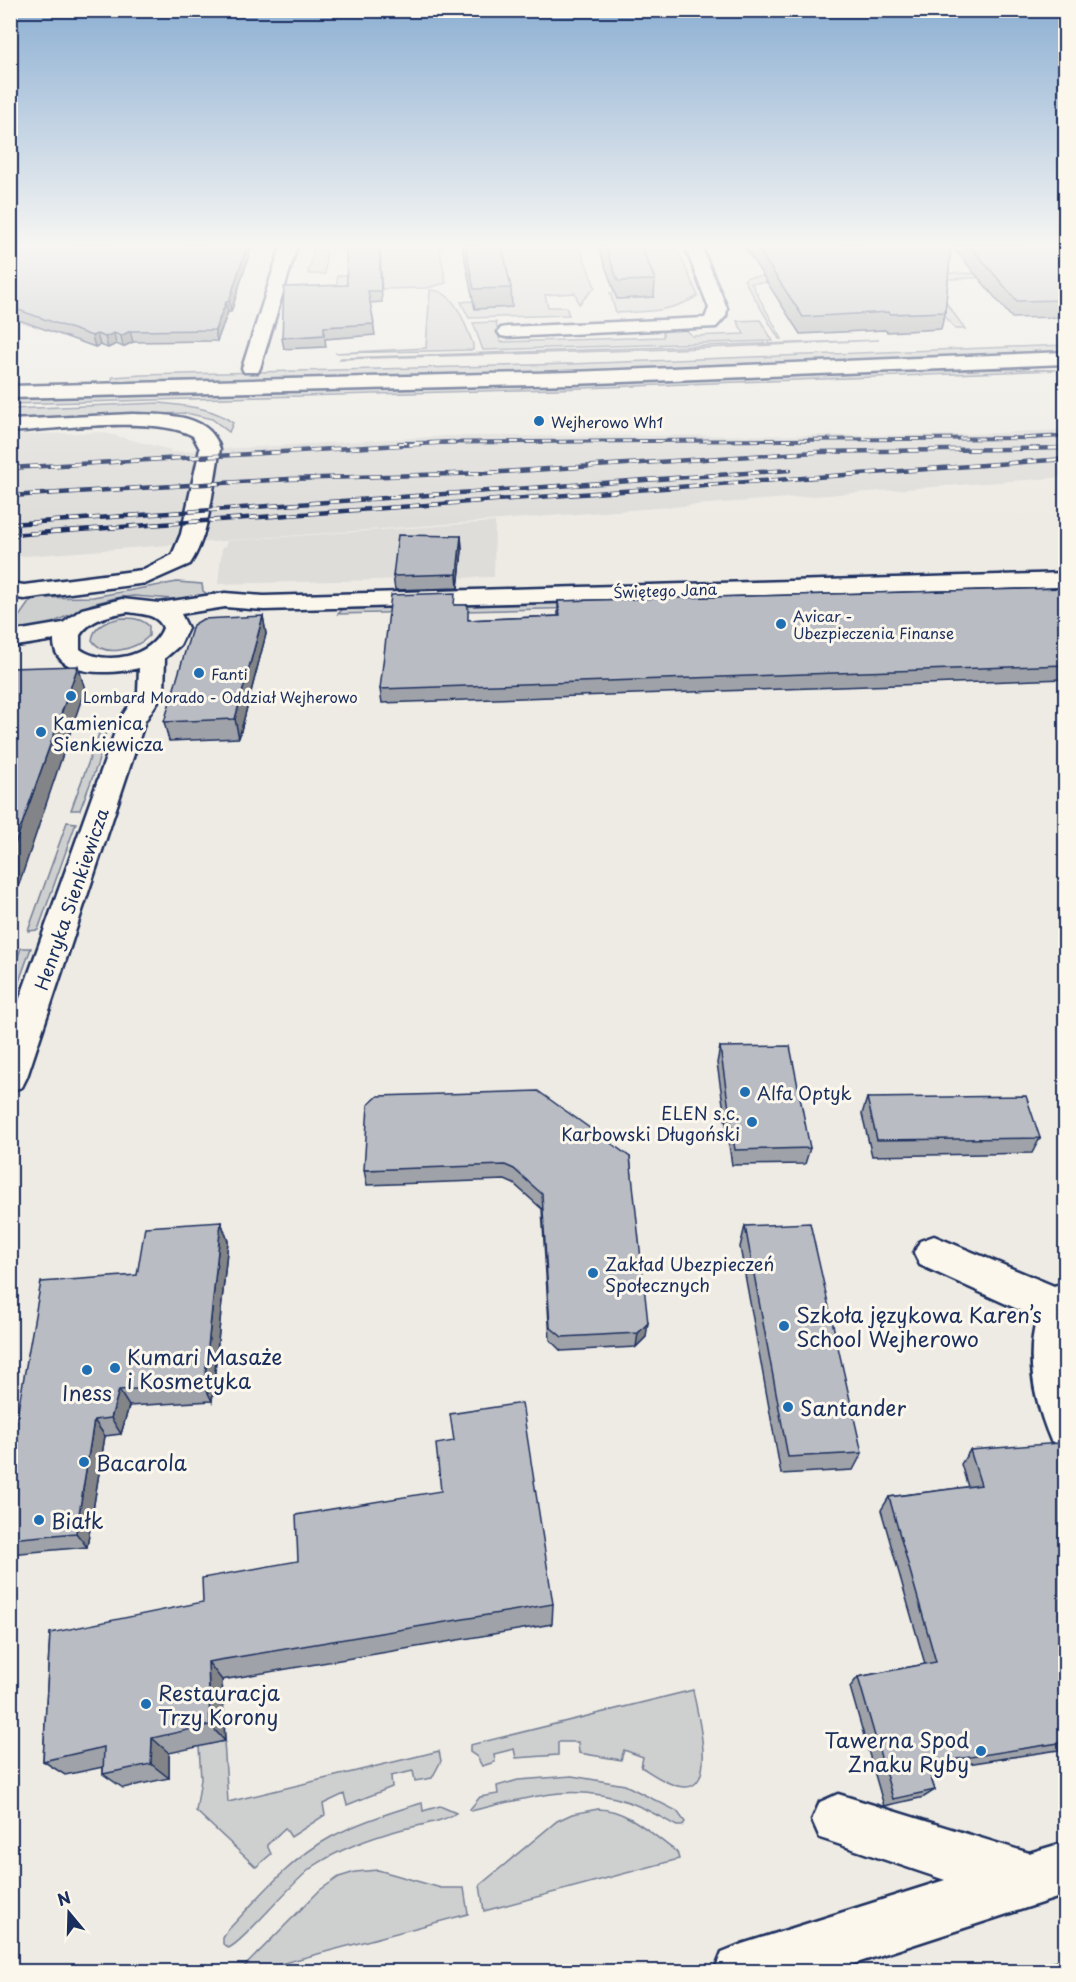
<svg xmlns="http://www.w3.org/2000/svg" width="1076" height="1982" font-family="'Playpen Sans',sans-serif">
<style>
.built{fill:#deddda}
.green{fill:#cecfcf;stroke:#747f96;stroke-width:1.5}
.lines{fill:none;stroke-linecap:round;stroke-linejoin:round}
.minor-casing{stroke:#1b2f5e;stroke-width:5}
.major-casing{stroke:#1b2f5e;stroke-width:5}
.minor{fill:#fbf7ec;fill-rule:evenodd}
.major{fill:#fbf7ec;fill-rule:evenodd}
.rail-far1-casing{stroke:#1b2f5e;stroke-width:4}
.rail-casing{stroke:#1b2f5e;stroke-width:4.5}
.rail-far1{stroke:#fbf7ec;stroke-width:2;stroke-dasharray:8;stroke-linecap:butt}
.rail{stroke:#fbf7ec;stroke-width:3;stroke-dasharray:10;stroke-linecap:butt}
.wall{fill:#9fa2a8;stroke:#1b2f5e;stroke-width:1.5}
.shaded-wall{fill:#828488;stroke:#1b2f5e;stroke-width:1.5}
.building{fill:#b9bcc3;stroke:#1b2f5e;stroke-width:1.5}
.poi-dot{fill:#1f6fb2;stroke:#fbf7ec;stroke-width:2}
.labels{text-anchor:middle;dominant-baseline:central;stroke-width:6;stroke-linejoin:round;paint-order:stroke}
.far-poi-label{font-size:15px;fill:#1b2f5e;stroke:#fbf7ec;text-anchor:start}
.far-street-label{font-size:15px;fill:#1b2f5e;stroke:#fbf7ec}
.poi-label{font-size:18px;fill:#1b2f5e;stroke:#fbf7ec;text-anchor:start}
.street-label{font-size:18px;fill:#1b2f5e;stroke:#fbf7ec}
.near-poi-label{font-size:21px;fill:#1b2f5e;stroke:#fbf7ec;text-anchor:start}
</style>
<rect width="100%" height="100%" fill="#eeebe4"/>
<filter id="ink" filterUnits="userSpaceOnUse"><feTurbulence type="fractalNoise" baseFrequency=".0167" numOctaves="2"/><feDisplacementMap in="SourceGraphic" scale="12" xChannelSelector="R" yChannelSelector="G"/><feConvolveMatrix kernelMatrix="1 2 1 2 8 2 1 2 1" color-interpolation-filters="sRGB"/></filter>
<g filter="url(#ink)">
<!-- built -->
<path class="built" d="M1065,430l1,47 -1055,80 -1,-122 91,-3 70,18 -1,2 275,-16 498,-1z
M495,522l-1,55 -276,7 4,-37h3l2,-6z"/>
<!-- green -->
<path class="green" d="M315,246h12l-2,28h-17z
M380,246h59l7,37 -19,5 -82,2 -8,-4v-10l11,-1 33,7z
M498,246h81l16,41 -16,17 -4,-11 -30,2 3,12h18l3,8 -100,3 -8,-16 12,-1 2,8 36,-2z
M633,246h43l22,50c-27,16 -51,16 -82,17l-6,-20h6l2,6 36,-2z
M899,272l92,2 3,3 -64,3 35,49h-10l-39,-51 -165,5 31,56h-3l-35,-59 4,-3z
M430,290c26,0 35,35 43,54v6l-138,3 91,-5z
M760,320l13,21 -290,9 -10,-27 23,-1 4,20 163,-5v-5c10,-5 23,-5 29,4l52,-2 -7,-13z
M879,340l-173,8 -366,11 1,-1z
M1066,345l-1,8 -493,19 -462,12 3,-7 29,-2 429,-11z
M998,369l58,1 -499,19 -547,15 1,-5 500,-12z
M160,403c26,3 52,4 73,20l-4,9 -17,-13 -26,-6 -175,7v-11z
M177,582l25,2 1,7 6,4 -36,4 -39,-3 -19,2 -23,6 -46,22 -35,8v-6l21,-30 61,-1z
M622,602l7,5 -291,7 5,-5z
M121,618c11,0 20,0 28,8v10c-13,13 -45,23 -57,4 2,-15 16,-19 29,-22z
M107,724c-4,32 -16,56 -27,86h-9l30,-82z
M67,822l9,1 -38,107 -10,1z
M21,948h10l-20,56v-27z
M693,1690c3,19 26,99 -9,97 -15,-1 -31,-13 -43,-20l2,-10 -19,-7 -3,10 -42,-7 -1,-11h-20v13l-42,3 -2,-9 -20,5 1,8 -13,4 -5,-9 -7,-5v-7z
M224,1741l4,61 207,-50 4,-1 2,10 -9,17 -17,3 -2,-10 -22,5 1,11 -45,18 -3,-11 -21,10 2,11 -34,22 -6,-9 -18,17 4,9 -15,13 -60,-56 5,-32 -2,-33z
M572,1776l53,9 52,26 8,11 -3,4h-5c-15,-8 -30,-17 -46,-23 -57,-22 -104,-5 -160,8l-1,-2 10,-12 18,-3 -1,-8 21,-6z
M422,1803l1,8 17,-5 16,7c-13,9 -37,12 -53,16 -30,8 -62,19 -89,37 -20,13 -73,79 -86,82l-5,-4v-6l5,-8c31,-33 62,-71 103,-93 28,-15 60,-25 91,-34z
M598,1809c30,0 56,27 79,43l2,7 -195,52 -4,-26 77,-64 15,-7z
M378,1870l63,18h23l4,26 -214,57h-14l80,-81 19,-13 16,-5z"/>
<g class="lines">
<!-- minor casing -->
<g class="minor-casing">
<path id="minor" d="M281,246h16l-37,122 -2,4h-14l-2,-4z
M685,246h16l26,62 -1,8 -10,11 -209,10 -6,-1 -3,-4 3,-4 6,-1 198,-9 4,-10z
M132,414c31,1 78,-2 88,35 -7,34 -10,86 -30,115l-43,19 -123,16 -14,-2v-14l14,2 118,-15 30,-15 9,-21 19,-85 -7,-13c-35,-21 -140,-7 -183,-4v-12z
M1066,573v14l-802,23 -39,-3 -44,7 7,14 -8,17 -15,13 -1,34 -19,29 -118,356 -5,10 -12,4v-65l109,-305 19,-29 1,-24c-25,6 -86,11 -85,-28l-44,7v-15l53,-9 19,-14 40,-10 37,4 66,-10 39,3zM128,612c13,2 30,2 35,16 -11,29 -58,39 -83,21v-14c11,-16 29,-20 48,-23z
M934,1236l120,50 12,-4v165l-15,-6c-16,-38 -26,-83 -14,-123l-117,-53 -6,-12 6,-12z
M838,1794l191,59 37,-11v53l-237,77h-115l8,-20 20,-8 203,-64 -125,-42 -8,-18 8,-18z"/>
</g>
<!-- major casing -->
<g class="major-casing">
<path id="major" d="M1066,352v12l-494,20 -562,14v-12l562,-14z"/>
</g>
<!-- minor -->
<use href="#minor" class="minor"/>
<!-- major -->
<use href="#major" class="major"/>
<!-- rail-far1 casing -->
<g class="rail-far1-casing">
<path id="rail-far1" d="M1028,438l38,-2
M399,443l637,-5"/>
</g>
<!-- rail casing -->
<g class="rail-casing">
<path id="rail" d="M10,468l443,-26
M10,496l279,-17 197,-6 330,-21 250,-4
M10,524l780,-54
M10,535l1056,-76"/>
</g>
<!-- rail-far1 -->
<use href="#rail-far1" class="rail-far1"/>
<!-- rail -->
<use href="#rail" class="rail"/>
</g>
<!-- wall -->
<path class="wall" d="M10,246h242l-21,66h-3l-11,29 -84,1 -10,5 -7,-3 -8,4 -8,-3 -5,2 -85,-30z
M346,246h34l2,56 -12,1 5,32 -50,4 1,8 -42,2 -2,-11 65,-53z
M462,246h40l9,42 1,19 -37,2z
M598,246h43l14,34 -1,17 -37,2z
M744,246h207l-6,66 -4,17 -54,3 -2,-2 -85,4z
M952,246h113v71l-53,1z
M461,536l1,14 -4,38 -63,2 -2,-14z
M1065,588v91l-683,24 -2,-14 76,-84 12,15 90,-4v-15z
M263,616l3,18 -27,104 -70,3 -5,-19z
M720,1047l90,101 -5,16 -73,1 -15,-102z
M867,1098l173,40 -8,15 -160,3 -10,-42z
M630,1157l16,180 -10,10 -75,4 -11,-11 -8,-131 -28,-25 -9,-4 -138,5 -3,-15z
M221,1222l7,19 -16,160 -83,5 -8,28 -16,2 -18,111 -77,7v-119l5,-8 122,-152z
M745,1226l117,227 -9,17 -72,4 -41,-227z
M970,1450l95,8v291l-137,21 7,20 -11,7 -40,9 -34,-119 8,-10 67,-13 -44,-154 8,-13 79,-10 -7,-23z
M553,1604l-1,20 -330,56 3,61 -56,12v25l-46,10 -20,-14v-7l-38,8 -22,-14 7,-128z
M1065,1959v12h-45z"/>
<!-- shaded-wall -->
<path class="shaded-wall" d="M247,246h5l-21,66 -2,-11z
M226,302l2,10 -11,29 -2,-11z
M130,331l3,11 -10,5 -2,-11z
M114,333l2,11 -8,4 -3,-11z
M97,334l3,11 -5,2 -3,-11z
M461,536l1,14 -4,38 -1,-14z
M263,616l3,18 -27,104 -4,-19z
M78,666l7,23 -75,222v-53z
M221,1222l7,19 -16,160 -8,-16z
M648,1323l-2,14 -10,10 2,-14z
M119,1390l10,16 -8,28 -10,-16z
M94,1420l11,16 -18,111 -11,-14z
M208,1662l14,18 3,61 -15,-16z
M152,1738l17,15v25l-18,-14z"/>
<!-- building -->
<path class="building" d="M10,246h237l-18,55 -3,1 -11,28 -85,1 -9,5 -7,-3 -9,4 -8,-3 -5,2 -82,-29z
M346,246h33l2,45h-13l6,33 -50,3v8l-42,3 2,-51 63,-2z
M465,246h37l9,42 -37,1z
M605,246h36l14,34 -37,1z
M756,246h195l-6,66 -55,2 -1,-2 -86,5z
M970,246h95v54l-48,1z
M398,535l63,1 -4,38 -64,2z
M1065,588v77l-685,24 11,-94 64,-2 -1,12h14v15l92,-4 -2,-15z
M263,616l-28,103 -71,3 29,-97 10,-6z
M78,666l-68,192v-190z
M790,1046l20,102 -75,2 -15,-103z
M538,1091l92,66 18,166 -10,10 -76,4 -12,-10 -8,-133 -28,-25 -9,-4 -141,5 4,-65 10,-9z
M1026,1096l14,42 -163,2 -10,-42z
M221,1222l-17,163 -85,5 -8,28 -17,2 -18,113 -66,6v-104l2,-8h3l26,-145 96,-7 8,-48z
M810,1223l52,230 -74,4 -43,-231z
M522,1403l31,201 -345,58 2,63 -58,13 -1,26 -48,10 1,-27 -61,14 7,-128 153,-31 -1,-24 96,-17 -2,-46 145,-24 -5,-47 18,-3 -4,-27z
M1060,1443l5,15v284l-139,22 9,26 -42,9 -35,-122 78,-15 -47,-165 92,-12 -11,-35z
M1065,1960v11h-40z"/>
</g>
<!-- sky -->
<linearGradient id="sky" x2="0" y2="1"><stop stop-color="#8cafd3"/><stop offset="0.47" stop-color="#f7f6f3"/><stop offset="1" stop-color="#f7f6f3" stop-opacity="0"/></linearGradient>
<rect width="1076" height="523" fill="url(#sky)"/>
<!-- markers -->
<g class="poi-dot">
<circle cx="539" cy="421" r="6"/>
<circle cx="781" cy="624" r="6"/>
<circle cx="199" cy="673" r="6"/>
<circle cx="71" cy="696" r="6"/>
<circle cx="41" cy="732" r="6"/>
<circle cx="745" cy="1092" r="6"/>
<circle cx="752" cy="1122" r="6"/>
<circle cx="593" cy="1273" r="6"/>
<circle cx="784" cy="1326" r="6"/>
<circle cx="115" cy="1368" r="6"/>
<circle cx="87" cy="1370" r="6"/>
<circle cx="788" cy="1407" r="6"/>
<circle cx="84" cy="1462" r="6"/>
<circle cx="39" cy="1520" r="6"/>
<circle cx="146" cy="1704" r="6"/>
<circle cx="981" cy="1751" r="6"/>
</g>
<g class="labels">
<!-- far-poi labels -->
<g class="far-poi-label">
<text x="551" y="421">Wejherowo Wh1</text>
<text x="793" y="615">Avicar -<tspan x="793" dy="17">Ubezpieczenia Finanse</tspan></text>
<text x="211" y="673">Fanti</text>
<text x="83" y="696">Lombard Morado - Oddział Wejherowo</text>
</g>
<!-- far-street labels -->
<g class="far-street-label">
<text transform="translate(665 590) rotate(-2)">Świętego Jana</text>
</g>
<!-- poi labels -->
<g class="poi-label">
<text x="53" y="722">Kamienica<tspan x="53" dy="21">Sienkiewicza</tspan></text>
<text x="757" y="1092">Alfa Optyk</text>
<text x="740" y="1112" text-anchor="end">ELEN s.c.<tspan x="740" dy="21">Karbowski Długoński</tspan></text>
<text x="605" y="1263">Zakład Ubezpieczeń<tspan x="605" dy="21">Społecznych</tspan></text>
</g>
<!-- street labels -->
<g class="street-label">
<text transform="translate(71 899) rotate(-71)">Henryka Sienkiewicza</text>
</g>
<!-- near-poi labels -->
<g class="near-poi-label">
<text x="796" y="1314">Szkoła językowa Karen’s<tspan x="796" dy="24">School Wejherowo</tspan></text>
<text x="127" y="1356">Kumari Masaże<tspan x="127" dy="24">i Kosmetyka</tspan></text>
<text x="87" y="1392" text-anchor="middle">Iness</text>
<text x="800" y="1407">Santander</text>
<text x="96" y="1462">Bacarola</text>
<text x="51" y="1520">Białk</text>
<text x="158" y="1692">Restauracja<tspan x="158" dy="24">Trzy Korony</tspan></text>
<text x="969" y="1739" text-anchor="end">Tawerna Spod<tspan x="969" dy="24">Znaku Ryby</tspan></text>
</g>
</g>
<!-- margin -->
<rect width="1076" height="1982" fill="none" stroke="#fbf7ec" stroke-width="36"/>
<rect x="18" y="18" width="1040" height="1946" fill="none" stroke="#1b2f5e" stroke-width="2" filter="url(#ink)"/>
<!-- north arrow -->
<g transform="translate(69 1913) rotate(341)" stroke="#fbf7ec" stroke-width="4.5" paint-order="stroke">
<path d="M0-4.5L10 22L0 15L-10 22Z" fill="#1b2f5e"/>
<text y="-9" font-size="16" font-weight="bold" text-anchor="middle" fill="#1b2f5e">N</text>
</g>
</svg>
